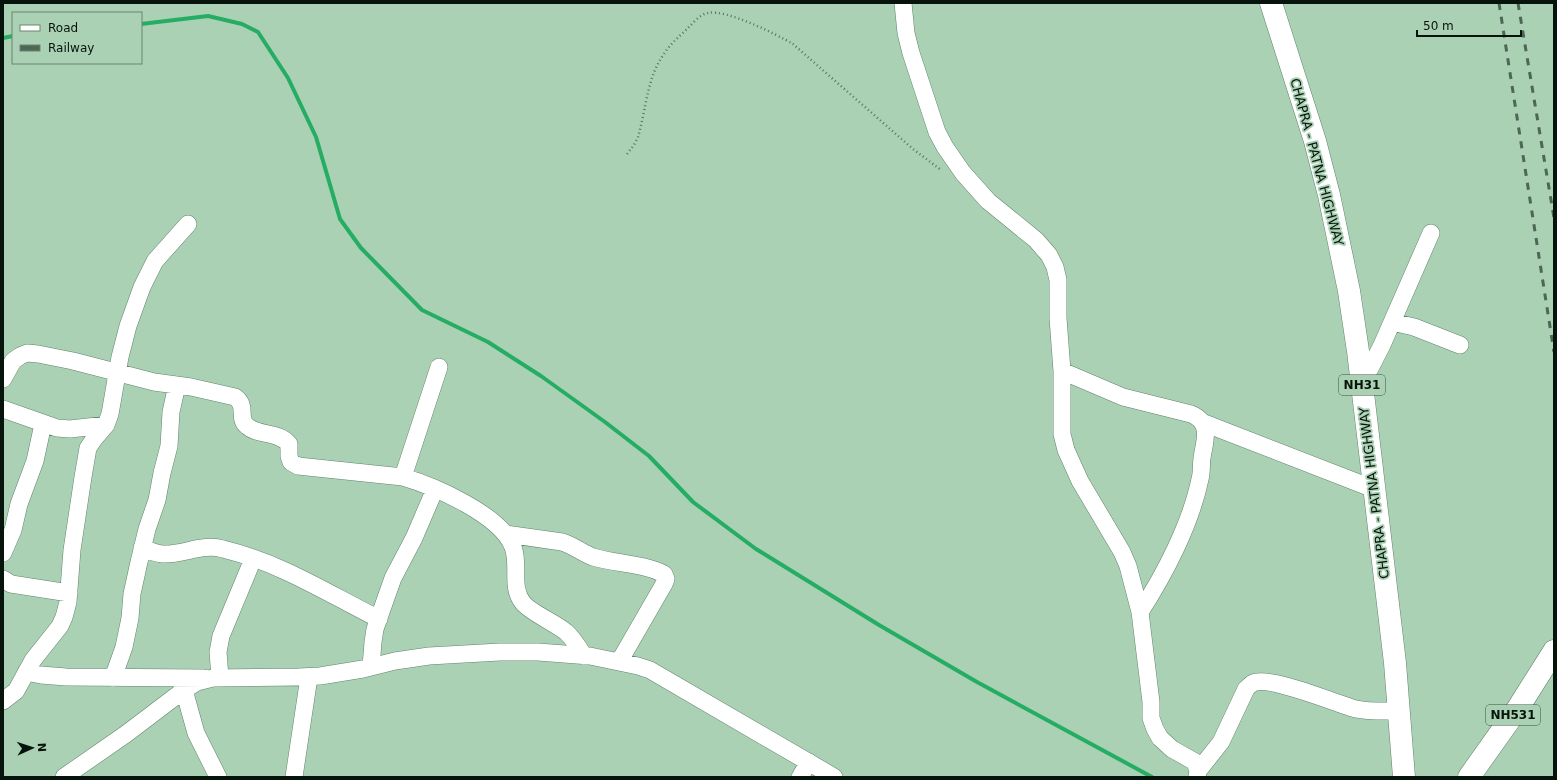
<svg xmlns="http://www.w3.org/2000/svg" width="1557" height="780" font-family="'DejaVu Sans',sans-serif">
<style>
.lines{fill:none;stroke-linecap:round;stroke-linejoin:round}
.stream{stroke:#26ad64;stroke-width:4}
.minor-casing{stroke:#60846b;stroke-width:18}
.highway-casing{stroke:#60846b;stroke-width:23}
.path{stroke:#597360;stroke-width:2.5;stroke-dasharray:1 3;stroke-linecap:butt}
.minor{stroke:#fff;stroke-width:17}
.highway{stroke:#fff;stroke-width:22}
.rail{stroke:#4e6655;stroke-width:3;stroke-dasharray:7 7;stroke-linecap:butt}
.labels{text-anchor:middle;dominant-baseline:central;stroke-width:3.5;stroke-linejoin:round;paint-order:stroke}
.shield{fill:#abd1b5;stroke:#384d3e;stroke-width:1}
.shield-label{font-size:12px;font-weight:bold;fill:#07140b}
.street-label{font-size:13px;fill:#07140b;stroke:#abd1b5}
</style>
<rect width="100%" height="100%" fill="#abd1b5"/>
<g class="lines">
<!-- stream -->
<path class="stream" d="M141,24l67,-8 34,8 16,8 30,46 28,59 24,82 21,29 61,62 66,32 53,34 64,46 44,34 44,46 63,47 123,76 98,57 175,95
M3,38l10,-2"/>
<!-- minor casing -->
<g class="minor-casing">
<path id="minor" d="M903,3l3,30 5,20 26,79 8,15 18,26 25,28 48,39 13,15 6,12 3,13v38l4,53v63l4,16 14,31 42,71 6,14 12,46 11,90v16l4,11 5,9 12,11 23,13 3,9 -1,6
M1392,322l22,5 46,18
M1062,371l61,26 68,17c21,9 14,25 11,44 -1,7 0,14 -2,21 -9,44 -35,95 -60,133
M3,379l10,-18 7,-5 7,-3 11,1 35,7 81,21 37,5 44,10c13,9 2,21 12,29 11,10 31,5 42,18v12l2,6 7,4 105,11c31,9 98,38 110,70 7,18 -3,40 10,56 7,9 32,20 43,29 7,6 13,16 18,24
M1362,384l20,-39 49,-112
M3,409l54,19 13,1 36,-4
M1204,423l170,66
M403,477l36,-110
M506,534l56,8c11,3 20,11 31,15 23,7 49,6 71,17l2,5 -2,5 -45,78
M142,548c7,2 14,6 21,6 20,1 40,-11 60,-5 58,14 104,44 156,70
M3,553l10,-23 6,-26 16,-43 8,-37
M3,579l8,5 58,9
M371,667l2,-25 2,-13 18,-51 21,-40 21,-49
M26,672l15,3 25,2 138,1
M220,677l-2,-25 3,-16 32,-77
M113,678l11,-31 6,-29 2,-24 7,-32 8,-33 10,-29 5,-27 7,-27 2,-34 6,-27
M184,690l12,43 22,44
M3,701l13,-10 17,-31 27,-34 4,-9 4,-15 4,-52 11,-73 5,-29 6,-9 12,-14 4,-11 10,-57 8,-31 14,-39 13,-26 33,-37
M1198,771l23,-29 25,-53c2,-2 5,-5 7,-6 16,-8 84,21 103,26 14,3 29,2 43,2
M64,777l62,-43 58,-44 13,-8 16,-4 86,-1 21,-1 43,-7 32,-8 34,-5 71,-4h38l52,4 48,10 12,4 184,107
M294,777l15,-100
M800,777l9,-15"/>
</g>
<!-- highway casing -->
<g class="highway-casing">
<path id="highway" d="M1271,3l44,138 14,54 20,96 9,60 37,312 9,114
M1469,777l49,-69 36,-57"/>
</g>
<!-- path -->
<path class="path" d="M627,154l7,-9 4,-8c8,-27 9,-60 26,-83 6,-10 15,-17 23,-25 6,-6 13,-15 21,-16 18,-4 68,21 85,31l120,105 28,21"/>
<!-- minor -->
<use href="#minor" class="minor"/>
<!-- highway -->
<use href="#highway" class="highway"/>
<!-- rail -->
<path class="rail" d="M1499,3l55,349
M1518,3l36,215"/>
</g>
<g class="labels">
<!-- shield labels -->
<g class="shield">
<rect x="1339" y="375" width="46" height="20" rx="3"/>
<rect x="1486" y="705" width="54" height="20" rx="3"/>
</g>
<g class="shield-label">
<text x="1362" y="385">NH31</text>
<text x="1513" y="715">NH531</text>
</g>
<!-- street labels -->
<g class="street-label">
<text transform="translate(1317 162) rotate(75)">CHAPRA - PATNA HIGHWAY</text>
<text transform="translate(1374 493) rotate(-97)">CHAPRA - PATNA HIGHWAY</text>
</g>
</g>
<!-- border -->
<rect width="1557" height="780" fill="none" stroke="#07140b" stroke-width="8"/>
<!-- legend -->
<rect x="12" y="12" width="130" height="52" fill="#abd1b5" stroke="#698571"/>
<rect x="20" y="25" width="20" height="6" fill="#ffffff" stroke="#698571"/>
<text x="48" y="32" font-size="12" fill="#07140b">Road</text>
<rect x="20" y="45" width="20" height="6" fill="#4e6655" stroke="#698571"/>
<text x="48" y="52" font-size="12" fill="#07140b">Railway</text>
<!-- north arrow -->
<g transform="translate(32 748) rotate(87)" stroke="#abd1b5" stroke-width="3" paint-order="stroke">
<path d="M0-3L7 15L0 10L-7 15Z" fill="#07140b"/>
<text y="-6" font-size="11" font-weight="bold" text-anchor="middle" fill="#07140b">N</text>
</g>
<!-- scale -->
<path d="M1417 30v6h104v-6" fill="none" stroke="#07140b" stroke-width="2"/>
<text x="1423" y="30" font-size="12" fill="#07140b" stroke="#abd1b5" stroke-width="3" paint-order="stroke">50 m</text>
</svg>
